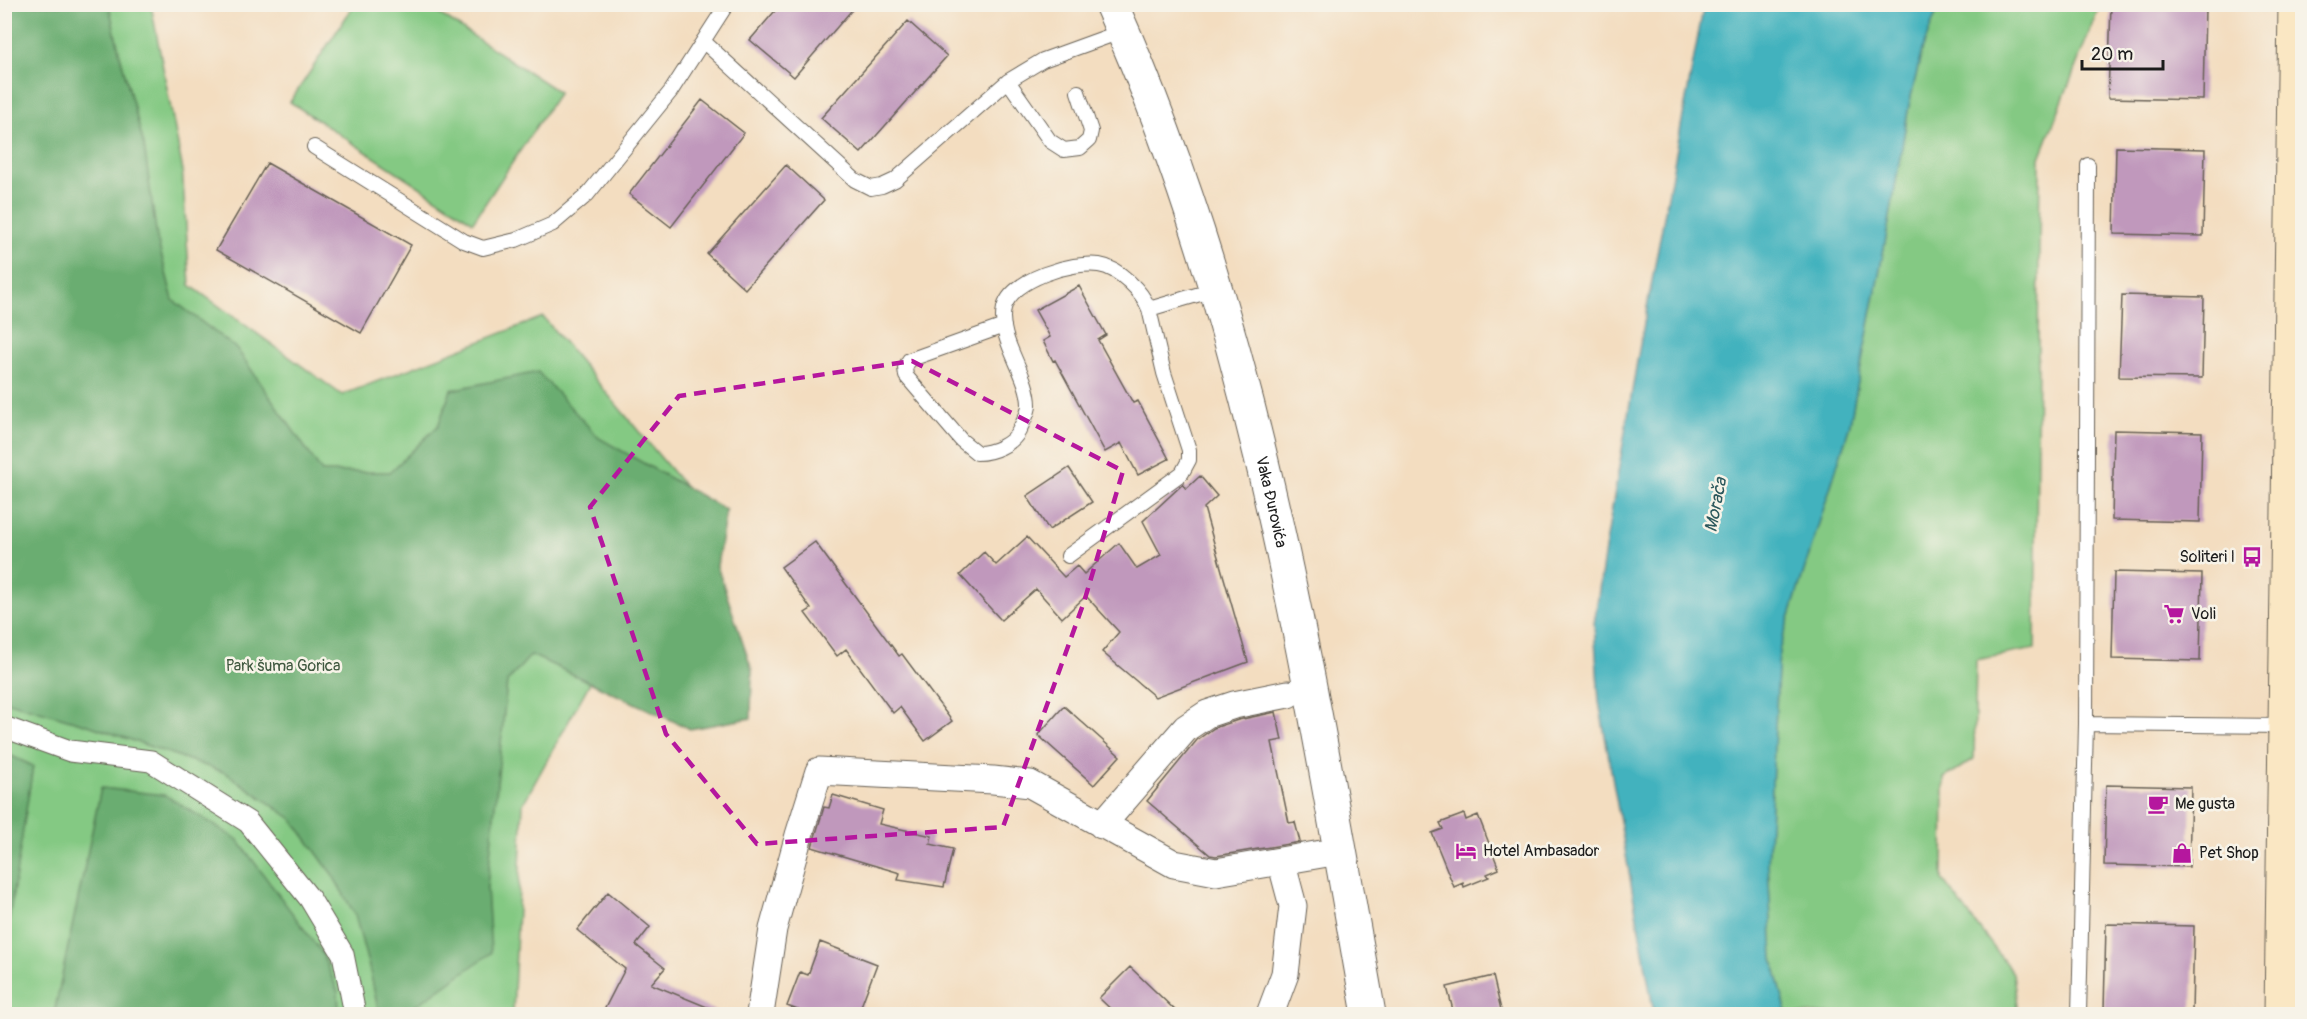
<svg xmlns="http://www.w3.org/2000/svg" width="2307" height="1019" font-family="Pangolin,sans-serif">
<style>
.green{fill:#84c983;stroke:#507250;stroke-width:1.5}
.forest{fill:#6bad71;stroke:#446446;stroke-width:1.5}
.water{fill:#43b2be;stroke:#30676d;stroke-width:1.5}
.building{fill:#c098bc}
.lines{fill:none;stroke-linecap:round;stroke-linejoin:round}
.service-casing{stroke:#676055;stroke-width:16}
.pedestrian-casing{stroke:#676055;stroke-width:23}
.minor-casing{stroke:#676055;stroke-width:29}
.tertiary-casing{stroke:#676055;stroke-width:35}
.secondary-casing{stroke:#676055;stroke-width:35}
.service{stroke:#fff;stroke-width:14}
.pedestrian{stroke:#fff;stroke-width:21}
.minor{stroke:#fff;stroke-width:27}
.tertiary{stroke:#fff;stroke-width:33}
.secondary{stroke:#fae7c3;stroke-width:33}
.marked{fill:none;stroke:#b5179e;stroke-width:4.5;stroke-dasharray:12 8;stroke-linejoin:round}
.labels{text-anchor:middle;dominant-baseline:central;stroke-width:5;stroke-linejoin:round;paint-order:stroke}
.street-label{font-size:16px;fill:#1c1c1c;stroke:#f7f3e8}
.poi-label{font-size:16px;fill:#1c1c1c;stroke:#f7f3e8;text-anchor:start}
.park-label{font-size:16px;fill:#405940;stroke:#f7f3e8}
.water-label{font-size:18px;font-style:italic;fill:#2c585d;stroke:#f7f3e8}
</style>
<rect width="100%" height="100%" fill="#f7f3e8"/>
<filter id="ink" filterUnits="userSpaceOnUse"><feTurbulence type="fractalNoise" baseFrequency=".0167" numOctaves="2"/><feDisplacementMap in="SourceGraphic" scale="12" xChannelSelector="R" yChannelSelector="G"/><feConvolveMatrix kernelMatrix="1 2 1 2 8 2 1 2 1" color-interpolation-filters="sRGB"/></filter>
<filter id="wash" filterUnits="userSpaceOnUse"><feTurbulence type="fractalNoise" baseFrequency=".008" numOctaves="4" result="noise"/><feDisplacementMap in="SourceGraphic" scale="24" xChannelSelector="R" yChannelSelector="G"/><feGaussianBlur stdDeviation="1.35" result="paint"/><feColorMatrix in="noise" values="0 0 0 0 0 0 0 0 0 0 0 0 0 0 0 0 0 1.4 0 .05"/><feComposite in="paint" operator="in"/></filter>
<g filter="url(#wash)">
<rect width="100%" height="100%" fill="#f3ddc0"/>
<!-- green -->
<path class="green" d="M5,5h146l31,161 8,119 152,110 201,-78 150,179 -170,308 -10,210h-508z
M354,5h72l133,87 -86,130 -183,-120z
M1939,5h161l-60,153 -5,491 -59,11 -2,99 -30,19 -1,102 70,93 5,41h-231l-14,-55 -5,-95 11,-214 70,-222 41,-211 19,-112 13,-55z"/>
<!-- forest -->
<path class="forest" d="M4,5h105l11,50 24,90 13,93 16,62 64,49 85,123h68l48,-46 13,-36 87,-18 61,66 127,72 -9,56 35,104 -1,48 -61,11 -159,-74 -24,27 -20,205 4,66 -87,61h-25l-9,-43 -15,-56 -23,-41 -40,-55 -66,-46 -138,-48 -83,-24z
M5,753l28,13 -28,179z
M101,788l64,7 72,44 85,114 16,39 1,22h-285z"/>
<!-- water -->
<path class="water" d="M1704,4l235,1 -17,45 -13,55 -19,112 -41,211 -70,222 -11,214 5,95 14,55h-133l-55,-312 -5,-78 11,-75 34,-199z"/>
<g id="blocks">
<!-- building -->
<path class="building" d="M781,4h76l-63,73 -44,-37z
M2111,5l94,2 -2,93 -95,-2z
M908,21l39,35 -86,97 -40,-35z
M702,100l42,33 -73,94 -42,-33z
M2116,147l89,2 -2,87 -89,-2z
M267,163l144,82 -50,88 -145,-83z
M786,165l38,35 -79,89 -38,-35z
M1079,286l27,49 -8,5 35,63 5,-2 31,58 -31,16 -17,-32 -16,9 -50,-92 -2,1 -10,-20 7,-4 -15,-27z
M2122,295l82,2 -2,81 -83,-1z
M2114,430l88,2 -2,90 -88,-2z
M1069,468l23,34 -43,28 -22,-34z
M1200,476l17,20 -13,12 44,154 -93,35 -53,-45 17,-20 -33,-36 -24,22 -26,-29 -35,31 -41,-45 24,-23 12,13 31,-28 37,40 13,-11 7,8 35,-31 18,26 24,-14 -18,-34 40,-37 3,5z
M815,542l84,114 3,-2 50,67 -27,20 -25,-34 -7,6 -47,-64 -9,7 -32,-43 6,-4 -30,-42z
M2114,572l88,2 -2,87 -88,-2z
M1064,706l56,50 -26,29 -56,-50z
M1276,712l6,28 -10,2 17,81 6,-1 5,20 -84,14 -6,-1 -63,-54 50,-61 17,-12 24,-8z
M2106,785l85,2 -2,80 -85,-2z
M833,795l50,15 -4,14 53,12 -2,8 23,5 -9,38 -46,-7 2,-7 -88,-26 12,-40 5,1z
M1464,814l2,6 12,-5 21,54 -12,5 2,3 -25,10 -1,-4 -9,4 -22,-54 11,-4 -3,-6z
M608,892l42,35 -14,18 29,23 -14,16 73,30h-122l23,-45 -48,-39z
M2106,924l88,2 -2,86 -88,-1z
M820,942l57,22 -19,50h-49l-22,-8 13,-34 8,3z
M1130,967l49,47h-63l-17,-16z
M1493,976l9,38h-48l-7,-27z"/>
</g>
</g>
<g filter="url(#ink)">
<use href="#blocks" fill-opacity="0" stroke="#676055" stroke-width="1.5"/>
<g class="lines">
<!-- service casing -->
<g class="service-casing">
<path id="service" d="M703,41l152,139 16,8 11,-2 13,-6 113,-99 35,-21 80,-29
M1008,81l42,60 14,9 16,-2 9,-8 2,-9 -13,-39
M314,147l150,94 19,7 33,-8 37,-16 34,-29 84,-104 56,-87
M1004,326l-95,34 -4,8 1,8 55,64 16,13c15,0 35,-8 42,-22 3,-8 10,-17 10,-26 0,-31 -32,-65 -25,-97 7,-29 69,-47 95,-43 20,3 43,26 50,44
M1068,556l114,-83 7,-13v-10l-25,-77 -15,-64 68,-20
M2086,724l200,2
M2079,1014l7,-290 2,-559"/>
</g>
<!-- pedestrian casing -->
<g class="pedestrian-casing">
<path id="pedestrian" d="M4,727l66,24 81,10 97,61 62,77 33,55 12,60"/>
</g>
<!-- minor casing -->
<g class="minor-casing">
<path id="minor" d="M1102,825l84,-97 21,-14 27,-9 54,-11
M760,1014l13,-85 26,-94 20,-64 174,9 37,4 144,80 42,8 123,-21
M1270,1014l15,-40 8,-68 -12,-45"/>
</g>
<!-- tertiary casing -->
<g class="tertiary-casing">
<g id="tertiary">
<path id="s1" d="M1111,4c144,320 197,668 258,1010"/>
</g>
</g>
<!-- secondary casing -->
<g class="secondary-casing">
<path id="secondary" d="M2281,1014c7,-336 9,-673 14,-1010"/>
</g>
<!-- service -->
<use href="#service" class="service"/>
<!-- pedestrian -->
<use href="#pedestrian" class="pedestrian"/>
<!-- minor -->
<use href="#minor" class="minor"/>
<!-- tertiary -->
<use href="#tertiary" class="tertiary"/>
<!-- secondary -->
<use href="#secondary" class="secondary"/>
</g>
</g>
<!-- marked area -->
<path class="marked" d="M912,361l211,110 -39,131 -81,225 -246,17 -91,-110 -76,-227 89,-111z"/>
<!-- icons -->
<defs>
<g id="bus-bare" transform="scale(1.62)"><path d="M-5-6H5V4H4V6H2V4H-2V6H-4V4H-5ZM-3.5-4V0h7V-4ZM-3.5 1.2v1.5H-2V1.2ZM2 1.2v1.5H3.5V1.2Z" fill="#b5179e" stroke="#f7f3e8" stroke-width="2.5" paint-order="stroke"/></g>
<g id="supermarket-bare" transform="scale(1.62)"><path d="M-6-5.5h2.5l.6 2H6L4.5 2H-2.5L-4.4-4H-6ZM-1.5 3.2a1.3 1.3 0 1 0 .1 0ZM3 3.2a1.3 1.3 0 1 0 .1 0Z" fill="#b5179e" stroke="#f7f3e8" stroke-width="2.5" paint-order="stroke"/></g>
<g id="cafe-bare" transform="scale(1.62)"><path d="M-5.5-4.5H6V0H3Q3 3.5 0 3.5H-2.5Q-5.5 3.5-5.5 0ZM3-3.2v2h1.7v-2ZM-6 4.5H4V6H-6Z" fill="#b5179e" stroke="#f7f3e8" stroke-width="2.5" paint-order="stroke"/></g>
<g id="hotel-bare" transform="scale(1.62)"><path d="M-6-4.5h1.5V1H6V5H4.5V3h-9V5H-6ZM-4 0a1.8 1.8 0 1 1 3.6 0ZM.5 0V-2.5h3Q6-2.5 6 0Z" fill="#b5179e" stroke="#f7f3e8" stroke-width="2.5" paint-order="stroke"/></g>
<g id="shop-bare" transform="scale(1.62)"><path d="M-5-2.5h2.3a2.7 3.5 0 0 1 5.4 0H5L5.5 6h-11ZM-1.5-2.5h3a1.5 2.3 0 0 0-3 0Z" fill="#b5179e" stroke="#f7f3e8" stroke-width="2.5" paint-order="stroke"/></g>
</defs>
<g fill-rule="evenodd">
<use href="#bus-bare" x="2252" y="557"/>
<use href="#supermarket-bare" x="2174" y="614"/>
<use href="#cafe-bare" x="2158" y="804"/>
<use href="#hotel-bare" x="1466" y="851"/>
<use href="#shop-bare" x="2182" y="853"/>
</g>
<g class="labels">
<!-- street labels -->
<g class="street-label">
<text stroke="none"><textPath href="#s1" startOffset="524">Vaka Đurovića</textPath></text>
</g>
<!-- poi labels -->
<g class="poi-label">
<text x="2235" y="557" text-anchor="end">Soliteri I</text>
<text x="2191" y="614">Voli</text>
<text x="2175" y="804">Me gusta</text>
<text x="1483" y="851">Hotel Ambasador</text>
<text x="2199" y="853">Pet Shop</text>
</g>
<!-- park labels -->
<g class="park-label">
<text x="283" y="666">Park šuma Gorica</text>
</g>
<!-- water labels -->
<g class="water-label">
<text transform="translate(1716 505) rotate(-79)">Morača</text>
</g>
</g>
<!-- margin -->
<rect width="2307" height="1019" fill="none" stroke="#f7f3e8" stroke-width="24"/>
<!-- scale -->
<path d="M2082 60v9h81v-9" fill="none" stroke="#1c1c1c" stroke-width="3"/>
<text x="2091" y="60" font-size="18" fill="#1c1c1c" stroke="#f7f3e8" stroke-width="4.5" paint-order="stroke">20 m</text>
</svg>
